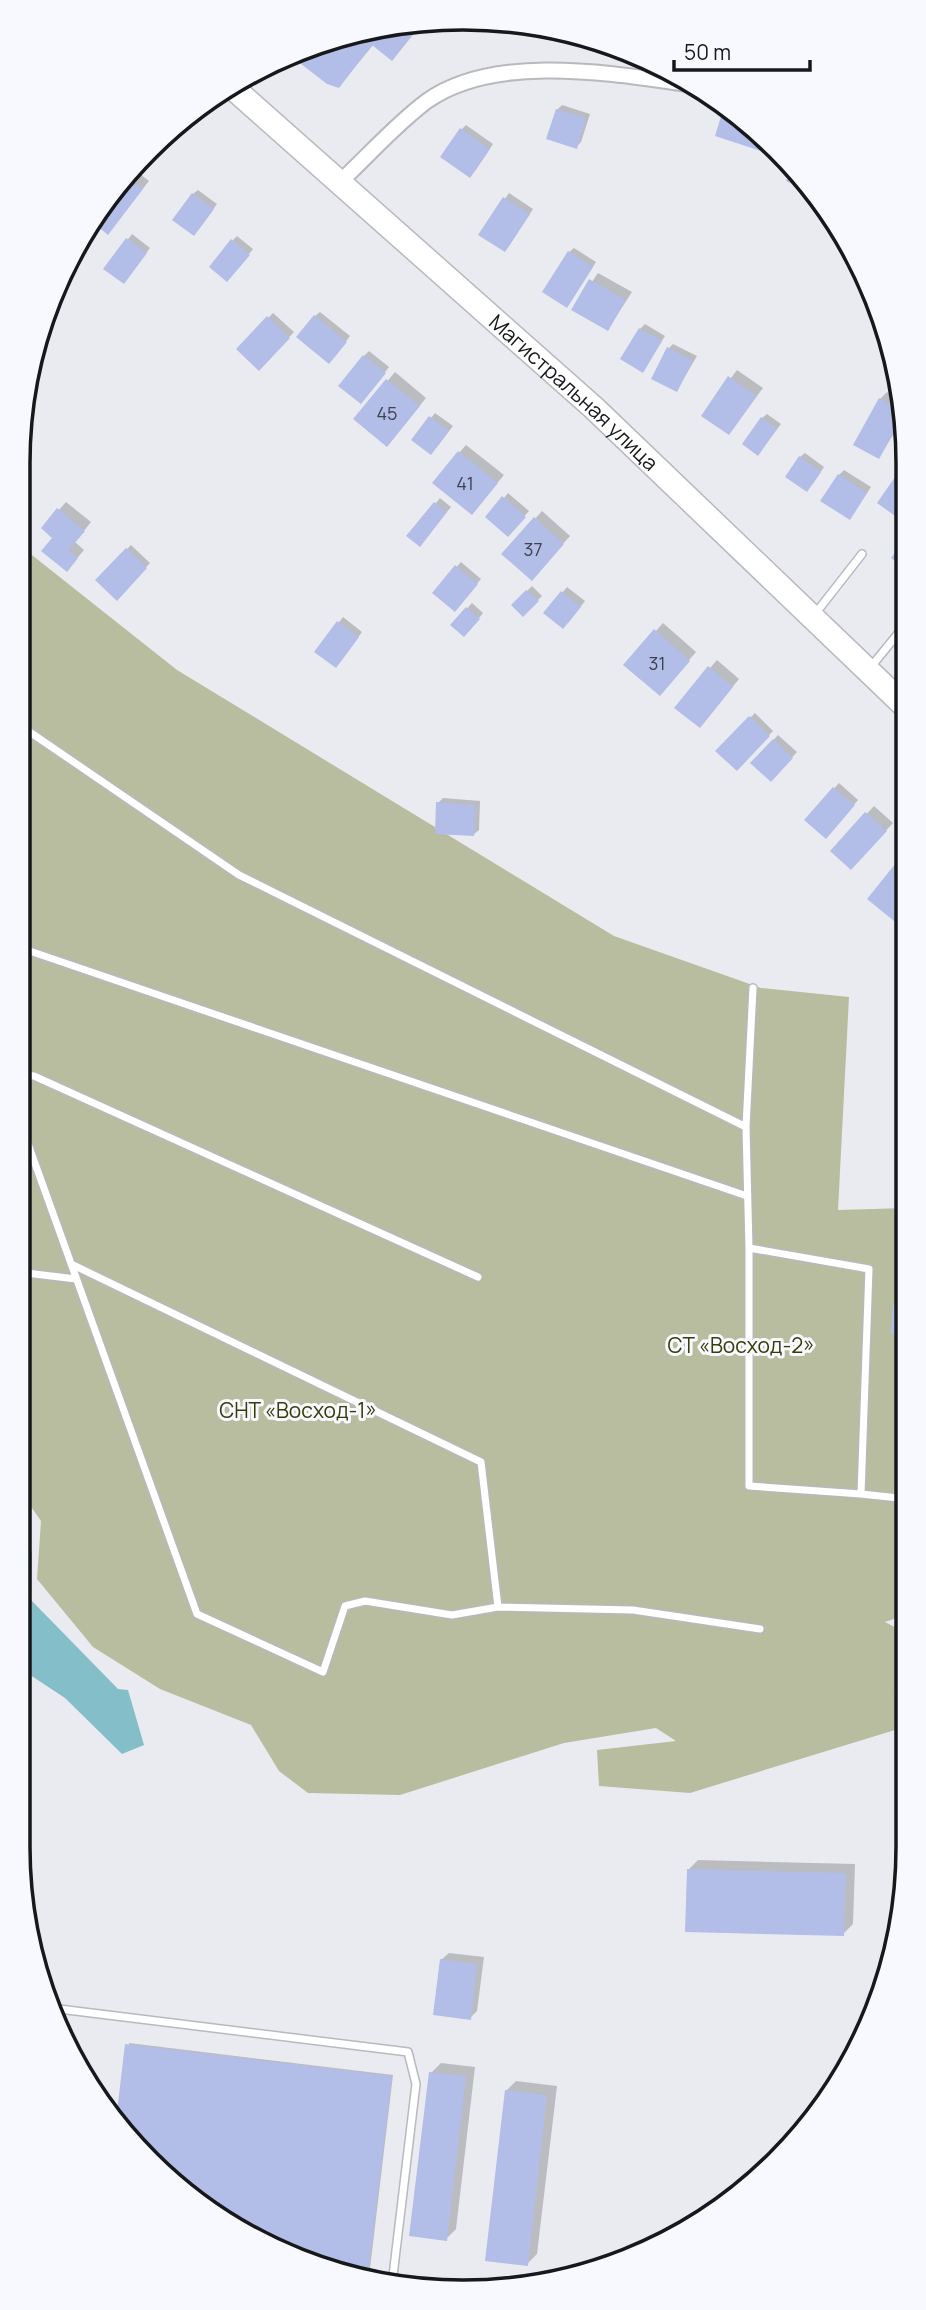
<svg xmlns="http://www.w3.org/2000/svg" width="926" height="2310" font-family="Manrope,sans-serif">
<style>
.green{fill:#b8bd9f}
.water{fill:#84bec8}
.shadow{fill:#0003}
.building{fill:#b2bde8}
.lines{fill:none;stroke-linecap:round;stroke-linejoin:round}
.lane-casing{stroke:#b8b9bf;stroke-width:10}
.street-casing{stroke:#b8b9bf;stroke-width:18}
.primary-casing{stroke:#b8b9bf;stroke-width:26}
.lane{stroke:#fff;stroke-width:7}
.street{stroke:#fff;stroke-width:14}
.primary{stroke:#fff;stroke-width:23}
.labels{text-anchor:middle;dominant-baseline:central;stroke-width:6;stroke-linejoin:round;paint-order:stroke}
.number-label{font-size:18px;fill:#3e414e}
.street-label{font-size:21px;fill:#17181a;stroke:#f7f9fe}
.park-label{font-size:21px;fill:#373c05;stroke:#f7f9fe}
.rim{fill:none;stroke:#17181a;stroke-width:3.5}
</style>
<rect width="100%" height="100%" fill="#eaebf1"/>
<!-- green -->
<path class="green" d="M18,544l159,126 437,266 147,52 88,9 -11,213 69,-2 1,406 -23,8 23,12v49l-14,6 14,-3v40l-218,67 -91,-7 -2,-36 79,-9 -20,-13 -92,15 -164,52 -92,-2 -29,-22 -28,-46 -91,-36 -67,-42 -56,-68 4,-58 -23,-33z"/>
<!-- water -->
<path class="water" d="M18,1507l8,6 6,42 -1,45 87,89 10,1 16,55 -22,9 -57,-56 -47,-31z"/>
<!-- shadow -->
<path class="shadow" d="M424,21l-32,38 -18,-15 -35,42 -11,-3 -34,-27z
M562,105l28,9 -9,28 -5,5 -19,-37z
M466,125l27,19 -18,27 -14,-41z
M131,167l18,14 -41,51 -11,-8z
M198,190l19,14 -18,25 -6,-35z
M509,193l24,16 -24,37 -29,-12z
M132,234l18,14 -22,29 -22,-9z
M237,236l16,13 -21,26 1,-35z
M574,248l22,14 -25,39 -2,-49z
M598,273l34,19 -24,37 -34,-20z
M320,312l30,24 -16,21 -19,-41z
M273,313l21,19 -35,37 -21,-20z
M645,324l20,12 -22,34 -3,-41z
M673,344l24,12 -20,34 -9,-41z
M369,351l20,16 -23,30 -2,-41z
M737,370l26,18 -34,45 -26,-18z
M395,372l31,26 -32,39 -38,-18z
M887,392l17,9 1,15 -26,41 1,-58z
M435,413l18,13 -17,22 -22,-9z
M767,414l14,10 -19,25v-31z
M466,445l38,30 -25,30 -20,-52z
M805,453l19,14 -12,18 -12,-28z
M844,470l27,17 -17,26 -15,-38z
M901,473l4,3v43l-26,-17z
M508,493l21,18 -17,19 -8,-32z
M440,498l11,9 -27,33 -15,-4z
M66,502l25,20 -16,20 9,8 -10,12 -31,-34z
M542,511l28,25 -31,35 -35,-17z
M131,545l19,18 -33,35 -20,-18z
M461,562l20,17 -22,26 -25,-13z
M532,586l10,10 -19,19 -10,-10z
M567,587l18,14 -17,22 -22,-10z
M472,603l11,10 -14,18 -17,-6z
M343,617l19,15 -21,29 -25,-9z
M663,623l33,29 -29,34 -11,-55z
M717,660l22,19 -32,39 3,-50z
M755,713l18,18 -36,37 -19,-18z
M778,735l19,17 -26,28 -19,-17z
M839,783l19,17 -28,32 -24,-12z
M443,798l37,3 -1,29 -5,4 -36,-31z
M874,806l19,17 -35,38 -26,-10z
M906,853v52l-36,-6z
M899,1300h8v34l-14,-1 1,-28z
M698,1860l157,4 -2,60 -10,10 -155,-64z
M449,1953l35,4 -7,54 -7,7 -29,-58z
M129,2043l264,32 -24,202 -128,-44 -113,-93 -11,-17z
M441,2063l34,4 -19,162 -10,10 -15,-166z
M516,2081l41,5 -20,168 -10,10 -21,-173z"/>
<!-- building -->
<path class="building" d="M424,21l-32,40 -20,-16 -33,43 -12,-4 -35,-27z
M556,109l30,9 -9,31 -31,-10z
M723,110l11,3 41,36 -2,6 -58,-19z
M460,128l30,21 -20,29 -30,-21z
M793,165l17,22 -2,4 -22,-10z
M125,175l18,14 -35,46 -12,-10z
M192,193l22,16 -20,27 -22,-16z
M503,197l27,17 -25,38 -27,-17z
M126,238l21,15 -23,31 -21,-15z
M231,239l19,16 -23,27 -18,-15z
M568,251l25,16 -26,41 -25,-16z
M589,279l37,21 -18,31 -37,-21z
M314,315l33,27 -18,22 -33,-27z
M267,316l23,22 -31,33 -23,-22z
M639,328l23,13 -19,32 -23,-14z
M667,347l26,14 -16,31 -26,-13z
M363,355l23,18 -25,31 -23,-18z
M728,376l29,20 -28,39 -28,-19z
M386,379l34,27 -33,41 -34,-28z
M879,398l26,15 -26,46 -26,-14z
M429,416l20,15 -18,24 -20,-15z
M761,417l16,12 -19,27 -16,-12z
M458,451l40,32 -26,32 -40,-32z
M799,456l22,16 -14,20 -22,-15z
M838,474l29,19 -17,27 -30,-19z
M895,477l10,6v40l-28,-20z
M502,496l24,21 -18,20 -23,-20z
M434,502l13,10 -27,35 -14,-11z
M57,508l28,23 -16,19 9,8 -11,14 -26,-21 11,-13 -11,-10z
M534,517l30,27 -32,37 -31,-27z
M905,539v30l-14,-11z
M126,548l21,20 -30,33 -22,-21z
M455,565l23,19 -23,28 -23,-19z
M526,590l13,11 -16,16 -12,-12z
M561,591l20,16 -18,22 -20,-16z
M466,607l14,12 -16,18 -14,-12z
M337,621l22,16 -23,31 -22,-16z
M654,629l36,32 -30,35 -37,-31z
M708,666l25,21 -33,41 -26,-20z
M749,716l21,20 -33,35 -22,-20z
M773,739l20,19 -22,24 -21,-19z
M833,787l22,18 -29,34 -22,-19z
M436,802l40,3 -2,31 -39,-2z
M865,812l22,19 -36,39 -21,-19z
M904,853l2,53 -12,15 -27,-22z
M893,1304h14v31l-16,-1z
M687,1869l159,4 -2,63 -159,-4z
M440,1959l37,5 -6,56 -38,-5z
M125,2044l267,32 -24,200 -127,-43 -113,-93 -12,-20z
M429,2072l37,4 -19,165 -38,-5z
M505,2090l42,5 -19,171 -43,-5z"/>
<g class="lines">
<!-- lane casing -->
<g class="lane-casing">
<path id="lane" d="M815,614l47,-60
M870,668l35,-43
M18,724l221,151 507,252 3,121 120,21 -8,225 47,5
M18,947l729,249
M18,1074l16,2 444,201
M18,1116l179,498 126,58 22,-66 20,-5 87,14 46,-8 135,3 127,19
M746,1127l7,-139
M749,1248v238l112,8
M71,1264l410,198 17,145
M18,1272l58,7
M51,2008l357,44 8,32 -24,200"/>
</g>
<!-- street casing -->
<g class="street-casing">
<path id="street" d="M340,182c28,-26 56,-58 87,-81 69,-49 188,-27 267,-16"/>
</g>
<!-- primary casing -->
<g class="primary-casing">
<g id="primary">
<path id="s1" d="M233,88l361,320 311,298"/>
</g>
</g>
<!-- lane -->
<use href="#lane" class="lane"/>
<!-- street -->
<use href="#street" class="street"/>
<!-- primary -->
<use href="#primary" class="primary"/>
</g>
<g class="labels">
<!-- number labels -->
<g class="number-label">
<text x="387" y="413">45</text>
<text x="465" y="483">41</text>
<text x="533" y="549">37</text>
<text x="657" y="663">31</text>
</g>
<!-- street labels -->
<g class="street-label">
<text stroke="none"><textPath href="#s1" startOffset="457">Магистральная улица</textPath></text>
</g>
<!-- park labels -->
<g class="park-label">
<text x="741" y="1345">СТ «Восход-2»</text>
<text x="298" y="1410">СНТ «Восход-1»</text>
</g>
</g>
<!-- crop -->
<path d="M0 0H926V2310H0ZM463 30H463A433 433 0 0 1 896 463V1847A433 433 0 0 1 463 2280H463A433 433 0 0 1 30 1847V463A433 433 0 0 1 463 30Z" fill="#f7f9fe" fill-rule="evenodd"/>
<path class="rim" d="M463 30H463A433 433 0 0 1 896 463V1847A433 433 0 0 1 463 2280H463A433 433 0 0 1 30 1847V463A433 433 0 0 1 463 30Z"/>
<!-- scale -->
<path d="M674 60v10h136v-10" fill="none" stroke="#17181a" stroke-width="3.5"/>
<text x="684" y="60" font-size="21" fill="#17181a" stroke="#f7f9fe" stroke-width="5" paint-order="stroke">50 m</text>
</svg>
